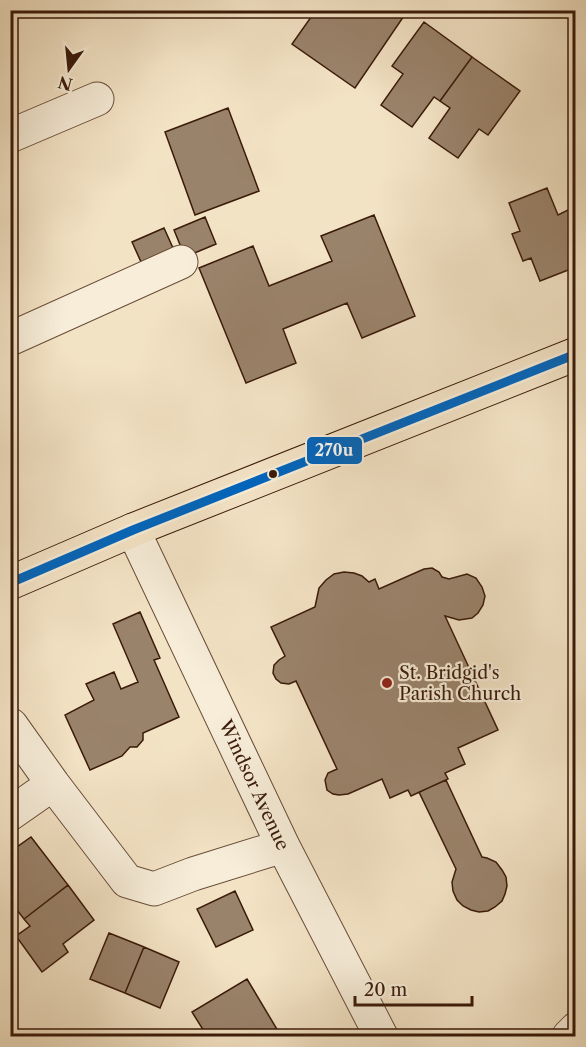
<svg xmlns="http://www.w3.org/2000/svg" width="586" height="1047" font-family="'Libre Caslon Text',serif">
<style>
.building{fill:#9a836b;stroke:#3a1a09;stroke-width:1.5}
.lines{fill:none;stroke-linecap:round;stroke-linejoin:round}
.minor-casing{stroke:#684c38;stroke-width:35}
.major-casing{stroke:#3a1a09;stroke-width:35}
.minor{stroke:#f7edd9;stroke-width:33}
.major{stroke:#f3e3c5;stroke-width:33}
.bus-1-casing{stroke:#f7edd9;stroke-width:14}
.bus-1{stroke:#0065bd;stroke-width:9}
.bus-dot{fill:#3a1a09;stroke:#f7edd9;stroke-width:2}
.poi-dot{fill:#8f2418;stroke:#f7edd9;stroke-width:2}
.labels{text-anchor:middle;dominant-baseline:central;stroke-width:4.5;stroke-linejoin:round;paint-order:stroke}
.poi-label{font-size:18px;fill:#3a1a09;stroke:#f7edd9;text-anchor:start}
.street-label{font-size:18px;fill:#3a1a09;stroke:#f7edd9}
.line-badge{stroke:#f7edd9;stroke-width:2}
.badge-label{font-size:16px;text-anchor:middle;font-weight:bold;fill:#fff}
</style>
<rect width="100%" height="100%" fill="#f3e3c5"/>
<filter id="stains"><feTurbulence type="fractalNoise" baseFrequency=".00333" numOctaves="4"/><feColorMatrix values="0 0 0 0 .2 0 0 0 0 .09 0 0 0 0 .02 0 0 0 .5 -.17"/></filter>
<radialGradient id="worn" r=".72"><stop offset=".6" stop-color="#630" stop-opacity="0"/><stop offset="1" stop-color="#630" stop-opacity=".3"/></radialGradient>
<!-- building -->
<path class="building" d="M316,10h92l-53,78 -63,-44z
M424,22l48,35 -32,44 -6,-4 -22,30 -31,-22 22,-31 -11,-8z
M472,57l48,34 -32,44 -9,-6 -21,29 -29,-20 21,-30 -10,-7z
M228,108l31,83 -64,24 -30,-83z
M547,188l11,27 12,-6 6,13v45l-36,14 -9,-23 -8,3 -11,-27 8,-3 -11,-28z
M576,207v15l-6,-13z
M374,215l41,101 -53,22 -15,-35 -64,26 13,34 -50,20 -47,-115 54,-22 16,40 63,-25 -11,-25z
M205,217l11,27 -31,13 -11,-27z
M164,228l14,31 -32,14 -14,-31z
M432,568l7,4 3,5 7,2 18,-5 9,4 6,9 3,9 -2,9 -5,8 -6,5 -13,2 -14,-4 53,114 -40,18 7,16 -20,9 3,6 -37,17 -3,-6 -18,8 -8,-19 -34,15 -9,1 -6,-1 -6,-4 -2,-10 3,-7 9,-4 -41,-88 -7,3 -8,-1 -5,-4 -3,-6 1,-8 5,-5 6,-4 -14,-29 44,-20 4,-19 7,-8 8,-6 10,-2 10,1 8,3 7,6 6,-3 4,10 45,-20z
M140,612l20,46 -6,2 25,57 -36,16v7l-6,7h-7l-8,9 -32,14 -25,-55 29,-15 -8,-16 28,-12 7,17 17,-7 -25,-58z
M446,780l36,77 5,1 9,4 6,8 4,7 1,9 -2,8 -3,7 -7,6 -7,4 -9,1 -8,-2 -8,-4 -6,-6 -4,-9 -1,-9 4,-13 -37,-77z
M31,837l37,48 -44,34 -14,-18v-49z
M68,885l26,35 -31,24 5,8 -26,20 -26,-36 14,-10 -6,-7z
M235,891l18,39 -37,17 -19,-38z
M109,933l35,14 -19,46 -35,-14z
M144,947l35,15 -19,46 -35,-15z
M247,979l34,57h-74l-15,-24z"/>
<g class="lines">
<!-- minor casing -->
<g class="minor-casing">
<path id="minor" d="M10,136l87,-37
M10,339l171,-77
M133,530l150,316 98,190
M11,725l42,59 74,97 27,8 39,-15 90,-28
M10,814l43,-30
M569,1036l7,-7"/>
</g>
<!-- major casing -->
<g class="major-casing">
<path id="major" d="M10,583l123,-53 443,-176"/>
</g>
<!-- minor -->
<use href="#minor" class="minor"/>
<!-- major -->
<use href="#major" class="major"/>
<!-- bus-1 casing -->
<g class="bus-1-casing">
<path id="bus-1" d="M10,583l123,-53 443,-176"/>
</g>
<!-- bus-1 -->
<use href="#bus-1" class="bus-1"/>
</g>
<!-- markers -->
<circle class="bus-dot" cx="273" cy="474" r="5"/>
<circle class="poi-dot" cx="387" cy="683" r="6"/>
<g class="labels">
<!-- poi labels -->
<g class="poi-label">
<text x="399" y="673">St. Bridgid's<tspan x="399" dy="21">Parish Church</tspan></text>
</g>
<!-- street labels -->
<g class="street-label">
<text transform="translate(254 785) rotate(65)">Windsor Avenue</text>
</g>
</g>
<rect class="line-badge" x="306" y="436" width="57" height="29" rx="6" fill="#0065bd"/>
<g class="badge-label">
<text x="334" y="456">270u</text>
</g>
<!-- margin -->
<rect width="586" height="1047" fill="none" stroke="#f3e3c5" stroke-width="36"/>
<rect x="12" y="12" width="562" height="1023" fill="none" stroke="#3a1a09" stroke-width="3"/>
<rect x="18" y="18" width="550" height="1011" fill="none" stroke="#3a1a09" stroke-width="1.5"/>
<!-- north arrow -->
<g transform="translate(69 69) rotate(195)" stroke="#f7edd9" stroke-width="4.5" paint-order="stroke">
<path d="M0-4.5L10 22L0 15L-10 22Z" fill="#3a1a09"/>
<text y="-9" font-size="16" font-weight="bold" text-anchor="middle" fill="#3a1a09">N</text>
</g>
<!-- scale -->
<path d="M355 996v9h117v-9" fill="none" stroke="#3a1a09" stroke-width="3"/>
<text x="364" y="996" font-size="18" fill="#3a1a09" stroke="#f7edd9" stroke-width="4.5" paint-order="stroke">20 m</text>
<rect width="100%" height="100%" filter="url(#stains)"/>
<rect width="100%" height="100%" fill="url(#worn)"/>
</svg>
